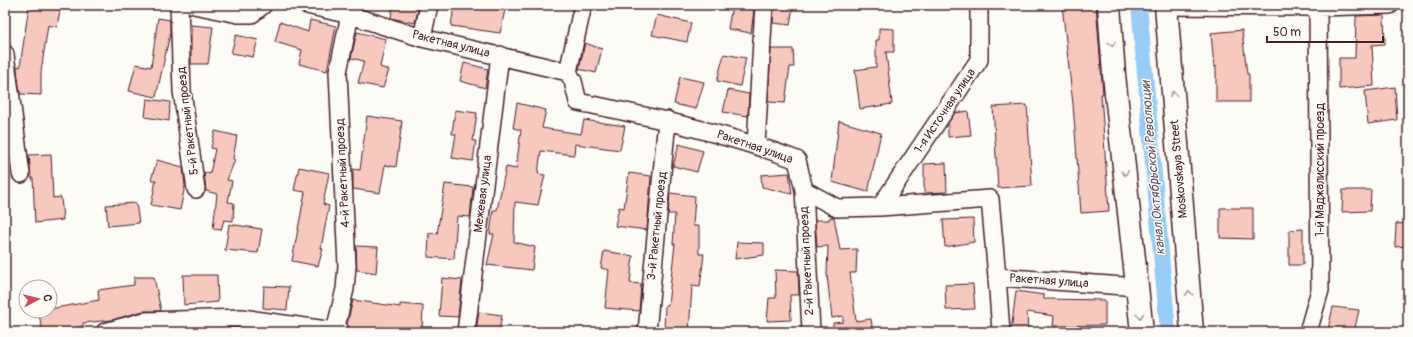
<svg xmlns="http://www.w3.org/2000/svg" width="1413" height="337" font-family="Pangolin,sans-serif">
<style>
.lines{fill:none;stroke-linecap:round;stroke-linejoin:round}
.canal{stroke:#99cdf7;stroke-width:16}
.building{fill:#f7c8bf;stroke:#4a1f2b}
.minor-casing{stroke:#4a1f2b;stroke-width:20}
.secondary-casing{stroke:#4a1f2b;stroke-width:25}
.minor{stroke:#fdfcf7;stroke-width:17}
.secondary{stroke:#fdfcf7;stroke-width:22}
.oneway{stroke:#ac999b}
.labels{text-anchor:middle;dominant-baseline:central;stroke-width:3;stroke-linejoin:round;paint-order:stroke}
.street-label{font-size:12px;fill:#4a1f2b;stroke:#fdfcf7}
.water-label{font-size:13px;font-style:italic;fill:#625368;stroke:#fdfcf7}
</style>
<rect width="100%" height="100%" fill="#fdfcf7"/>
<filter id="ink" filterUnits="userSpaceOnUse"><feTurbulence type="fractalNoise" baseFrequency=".025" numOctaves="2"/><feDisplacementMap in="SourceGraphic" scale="8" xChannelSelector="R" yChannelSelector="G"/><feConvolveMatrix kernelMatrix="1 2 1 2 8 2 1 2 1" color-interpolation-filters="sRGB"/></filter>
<g filter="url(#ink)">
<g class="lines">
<!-- canal -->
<path class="canal" d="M1139,5l29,327"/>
</g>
<!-- building -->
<path class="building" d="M29,5h32l-4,22 -9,-2 -7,47v23l-21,-1 -3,-24v-4l3,1z
M393,5h26l-4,18 -24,-5z
M454,5l32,1 1,-1h19l-6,28 -49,-7z
M732,5l22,5 -3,23 -23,-4z
M774,5l19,1 -3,19 -17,-2z
M1062,5h34l7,89h-2l8,117 -28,2 -8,-109z
M657,15l34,8 -4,19 -35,-7z
M1384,15l1,29 -13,1 2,41 -35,3v-31h16l1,-42z
M158,18l12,2v14l-14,63 -27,-6 7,-27 15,3z
M310,20l26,6 -9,45 -28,-7 3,-14 -27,-8 5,-20 28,10z
M191,25l22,2 -5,37h-17z
M879,28l15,1v23h-8l6,52 -32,5 -5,-39 21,-3v-27h3z
M1242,30l5,44h2v28h-33v-36l-2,1 -3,-34z
M357,32l29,7 -6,28 9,3 -6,18 -25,-5 6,-22 -13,-3z
M236,35l22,5 -5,17 -22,-4z
M585,43l17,6 -6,24 -17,-4z
M771,49h22l1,18h-4l-5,36 -17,-1z
M724,54l22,4 -6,28 -23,-5z
M464,63l24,6 -3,19 -25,-7z
M680,77l24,5 -8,27 -22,-5z
M1395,87l2,33 -29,4 -3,-33z
M728,90l21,4 -1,22 -25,-4z
M147,99l23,3 -1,19 -24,-4z
M517,103l29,7 -4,18 39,6 3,-14 41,6 -5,24 -45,-6 -1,11 -33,-4 -3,23 7,1 -7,30 -23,-3 -1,40 21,5 -3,23 -45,-5 7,-31h-4l3,-24h4l9,-43 10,2 5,-39 -8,-2z
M1027,105l5,81 -34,2 -5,-81z
M455,110l22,3 -4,28h3l-3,20 -21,-3 4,-24h-4z
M968,111l3,24 -23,2v-14l7,-10z
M367,116l35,5 -6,46 -11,-2 -5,28 -27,-4v-20l7,1z
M839,121l42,12 -13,59 -36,-10z
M215,131l22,5 -4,23 2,1 -8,20 5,1 -4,21 6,1 -1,18 -9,-1 -3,10 -8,-1 4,-35 -11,-3 -2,-19 6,2 5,-25 -4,-1z
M679,144l24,7 -6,21 -24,-6z
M51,154l2,44 8,-1 2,23 -28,3 -2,-45h-2l-2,-23z
M157,160l26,7 2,19 -5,24 -29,-5 5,-25h-5z
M946,163l1,29 -23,1v-29z
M299,167l30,6 -6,31 6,2 -8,42 2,1 -5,17 -26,-5 13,-69 -11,-2z
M629,173l22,3 -4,54 -32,-4 4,-19 5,1z
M789,173l3,21 -30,-7 -1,-12z
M445,184l28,3 -3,30 -13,-1 -3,43 -26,-2 1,-24 8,1z
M1343,190h28l-1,21 -28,1z
M670,193l25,3 -2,30h6v28h5l-4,33 -8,-1 -3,46 -25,-1 1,-26h3l7,-61h-2l2,-30h-7z
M136,203l3,20 -31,3 -2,-21z
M1220,208h33v31l-33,-1z
M834,217l6,33 17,-1 -1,24h-6l6,48 15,-2 2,13h-40v-9l10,-1v-6l-11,2 -5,-43 1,-29 -11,1 -2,-27h14v-2z
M973,219l1,23 -29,5 -2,-27z
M1408,223v23l-13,1 1,-23z
M229,224l33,5 -4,24 -33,-3z
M1303,229v36h-14v-35z
M737,242l27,1v12l-29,4z
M356,246l22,1 -2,26 -19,-3z
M604,251l29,5 -3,27 11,1 -2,27 -34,-3 4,-38 -8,-2z
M775,270l23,1 1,24h-9l1,25 -24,1 2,-23h7z
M183,275h34l1,27 -34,3z
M134,277h20l7,34h-18l-31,9 -29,3v3l-24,6h-16l-5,-21h12v-2l49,-9 -1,-10 36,-5z
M442,278l20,2 -4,37 -19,-1z
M973,284l2,25 -29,1 -1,-25z
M264,286l25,1 -2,23 -24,-2z
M1016,291l28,4v4l61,1v25l-52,1 1,-10 -27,-4 1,20h-17z
M353,300l47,7v-3l23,2 -1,26h-58l-13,-2 -4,-6z
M1333,307l26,3 -5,22 -26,-3z
M479,312l23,3 -3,17h-23z"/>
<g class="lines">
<!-- minor casing -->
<g class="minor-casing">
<path id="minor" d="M179,5l3,86 14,98
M194,5l44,9h14l11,-9
M307,5l43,10 72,23 146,34 5,9 5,21c75,15 147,31 219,58l7,30 33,18 43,-1 110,-8 7,78 141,10
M1166,6l152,1 72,-2
M422,38l7,-33
M5,54l16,120
M568,72l15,-67
M756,145l8,-140
M804,190l7,142
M880,207l99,-147v-55
M997,277l4,55
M335,331l10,-42 2,-23 -9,-194 12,-57
M105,332l40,-11 97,-3 99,14
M466,332l34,-277
M647,332l20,-212
M1308,332l12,-42 -2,-283"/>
</g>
<!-- secondary casing -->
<g class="secondary-casing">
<path id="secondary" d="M1109,5l5,70 28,257
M1166,5l26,327"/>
</g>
<!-- minor -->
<use href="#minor" class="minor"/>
<!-- secondary -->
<use href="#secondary" class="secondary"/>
</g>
<!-- one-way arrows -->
<defs><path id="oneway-chevron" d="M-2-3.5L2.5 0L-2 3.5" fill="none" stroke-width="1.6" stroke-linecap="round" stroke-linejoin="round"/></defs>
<g class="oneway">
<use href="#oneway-chevron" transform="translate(1112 44) rotate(85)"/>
<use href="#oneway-chevron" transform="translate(1173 94) rotate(-95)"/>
<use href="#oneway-chevron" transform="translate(1125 173) rotate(84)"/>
<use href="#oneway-chevron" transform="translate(1189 293) rotate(-95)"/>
<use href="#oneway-chevron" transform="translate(1140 316) rotate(85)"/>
</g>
</g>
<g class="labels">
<!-- street labels -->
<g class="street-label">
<text transform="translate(451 44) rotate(14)">Ракетная улица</text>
<text transform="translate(945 111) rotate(-56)">1-я Источная улица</text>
<text transform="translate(188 121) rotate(-97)">5-й Ракетный проезд</text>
<text transform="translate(755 147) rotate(19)">Ракетная улица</text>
<text transform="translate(1179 169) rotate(-95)">Moskovskaya Street</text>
<text transform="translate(1320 170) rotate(-90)">1-й Маджалисский проезд</text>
<text transform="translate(343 173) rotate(-93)">4-й Ракетный проезд</text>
<text transform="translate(483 194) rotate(-83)">Межевая улица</text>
<text transform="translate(657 226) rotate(-84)">3-й Ракетный проезд</text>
<text transform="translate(807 261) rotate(-93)">2-й Ракетный проезд</text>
<text transform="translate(1049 281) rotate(4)">Ракетная улица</text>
</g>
<!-- water labels -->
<g class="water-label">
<text transform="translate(1153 168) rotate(-95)">канал Октябрьской Революции</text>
</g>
</g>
<!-- margin -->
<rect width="1413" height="337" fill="none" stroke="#fdfcf7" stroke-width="20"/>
<rect x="10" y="10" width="1393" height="317" fill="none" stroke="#4a1f2b" stroke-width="1.5" filter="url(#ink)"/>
<!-- north arrow -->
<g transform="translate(38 299) rotate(83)"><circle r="19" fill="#fdfcf7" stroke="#b5a4a5"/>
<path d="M0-3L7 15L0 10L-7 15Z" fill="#d1495b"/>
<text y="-6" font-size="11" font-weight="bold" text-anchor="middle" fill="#4a1f2b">С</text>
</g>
<!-- scale -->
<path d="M1267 36v6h116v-6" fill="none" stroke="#4a1f2b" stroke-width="2"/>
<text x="1273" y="36" font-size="12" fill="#4a1f2b" stroke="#fdfcf7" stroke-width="3" paint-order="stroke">50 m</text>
</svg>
